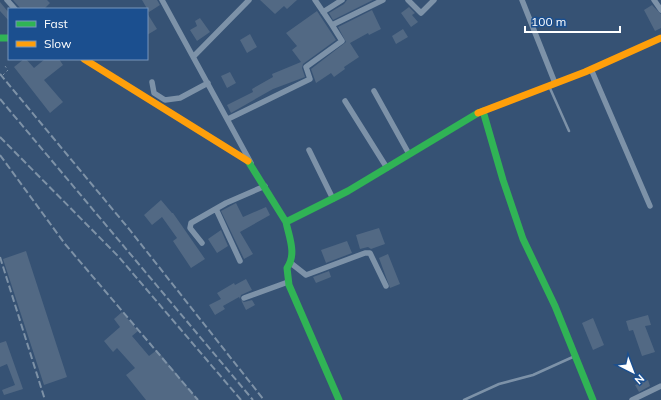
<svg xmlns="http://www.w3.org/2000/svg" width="661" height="400" font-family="Mulish,sans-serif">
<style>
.building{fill:#526984}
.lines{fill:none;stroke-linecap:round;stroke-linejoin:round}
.path{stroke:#7d92a8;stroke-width:1;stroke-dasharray:2 3;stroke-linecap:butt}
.lane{stroke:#7d92a8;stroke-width:2.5}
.street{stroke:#7d92a8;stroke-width:5.5}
.fast{stroke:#30b455;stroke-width:7}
.slow{stroke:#ff9f0a;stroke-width:7}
.rail{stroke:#7e92a7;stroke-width:2;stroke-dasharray:7 3;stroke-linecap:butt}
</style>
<rect width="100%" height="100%" fill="#365274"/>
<!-- building -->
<path class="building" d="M13,0h34l3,3 -6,6h-23z
M142,0h15l3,5 -11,7z
M260,0h37l-10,9 -3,-3 -9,8z
M347,0h26l-40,20 -4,-7 15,-9z
M0,2l9,11v8l-9,-10z
M652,5l9,9v14l-6,3 -11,-21z
M409,7l6,6 -3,2 6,7 -7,5 -10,-14z
M372,10l9,19 -12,6 -1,-2 -18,10 9,14 -15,10 1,2 -11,8 -3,-4 -15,10 -5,-14 35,-27 -8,-15z
M317,11l19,29 -33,24 -1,4 3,9 -32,12 -42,24 -4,-8 26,-13 -1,-3 21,-12 -1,-3 29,-12 -9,-12 5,-4 -11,-13z
M147,13l10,16 -10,6z
M200,18l10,14 -13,9 -7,-11 7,-4 -2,-5z
M403,29l5,8 -12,7 -4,-8z
M250,34l7,13 -10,6 -7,-13z
M24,59h2l8,9 11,-9h14l4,6 -19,15 19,22 -13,11 -36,-46z
M230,72l6,11 -9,5 -6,-12z
M161,200l11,13h1l32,46 -14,9 -18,-27 4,-3 -15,-21 -10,8 -8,-10z
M236,203l7,14 23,-10 4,8 -30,17 13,22 -9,5 -23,-48z
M379,228l6,16 -14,5 -3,-2 -8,2 -4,-14z
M221,230l7,16 -11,7 -9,-14z
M347,241l5,12 -26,10 -5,-13z
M26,251l41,126 -23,8 -41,-126z
M388,254l12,30 -10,4 -11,-30z
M329,271l2,6 -15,6 -3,-6z
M246,279l6,11 -11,5 -1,4 -1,-2 -16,9 2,3 -10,6 -6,-10 12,-6 -4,-6 17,-10 1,2z
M241,300l3,2 8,-2 3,5 -9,5z
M122,312l16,19 -6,5 17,20 8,-6 41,50h-52l-20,-25 9,-7 -18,-20 -4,4 -9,-11 16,-14 -6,-8z
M648,315l3,10 -6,1 10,26 -13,4 -9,-26 -4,1 -3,-10z
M593,318l11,27 -11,5 -11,-27z
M6,341l17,48 -19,6 -2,-5 13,-5 -8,-21 -7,3v-24z
M648,380l2,6 -11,6 -4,-7z"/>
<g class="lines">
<!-- path -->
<path class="path" d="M3,75l5,-5 -3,-4"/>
<!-- lane -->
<path class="lane" d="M549,86l20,45
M464,400l35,-16 34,-9 42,-19"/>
<!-- street -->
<path class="street" d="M7,0l8,9
M162,0l89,163
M315,0l17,25 51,-25
M408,0l13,13 13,-13
M522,0l33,83
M654,0l7,10
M323,12l19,-12
M194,56l55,-56
M591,69l59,137
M152,82l2,11 11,7 15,-2 28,-15
M374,91l35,63
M345,101l42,67
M228,119l80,-39 2,-1 -4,-12 36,-26 -10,-16
M309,150l24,49
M216,209l24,52
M202,243l-12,-15 1,-5 35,-20 39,-17
M292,264l14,11 59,-22h5l16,33
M244,298l44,-16
M632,400l29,-14"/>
<!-- fast -->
<path class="fast" d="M0,38h9
M483,111l20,69 20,59 32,67 38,94
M248,161l38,61 62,-31 130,-78
M286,222c3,15 11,32 1,46l2,17 50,115"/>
<!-- slow -->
<path class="slow" d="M84,59l164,102
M478,113l107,-41 76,-34"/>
<!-- rail -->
<path class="rail" d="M0,74l129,155 135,171
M0,99l253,301
M0,137l118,119 123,144
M0,155l65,89 133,156
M0,257l45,143"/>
</g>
<!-- legend -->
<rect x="8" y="8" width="140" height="52" fill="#1b4f8f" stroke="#7695bc"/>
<rect x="16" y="21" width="20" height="6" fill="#30b455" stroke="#7695bc"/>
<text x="44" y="28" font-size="12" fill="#ffffff">Fast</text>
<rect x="16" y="41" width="20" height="6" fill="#ff9f0a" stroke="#7695bc"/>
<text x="44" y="48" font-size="12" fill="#ffffff">Slow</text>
<!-- north arrow -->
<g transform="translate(633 372) rotate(138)" stroke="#1b4f8f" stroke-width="3" paint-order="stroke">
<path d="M0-3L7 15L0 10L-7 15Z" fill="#ffffff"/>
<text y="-6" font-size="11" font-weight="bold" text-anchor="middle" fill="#ffffff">N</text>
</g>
<!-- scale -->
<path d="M525 26v6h95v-6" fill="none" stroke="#ffffff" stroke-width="2"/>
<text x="531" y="26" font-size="12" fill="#ffffff" stroke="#1b4f8f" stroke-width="3" paint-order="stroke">100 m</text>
</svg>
